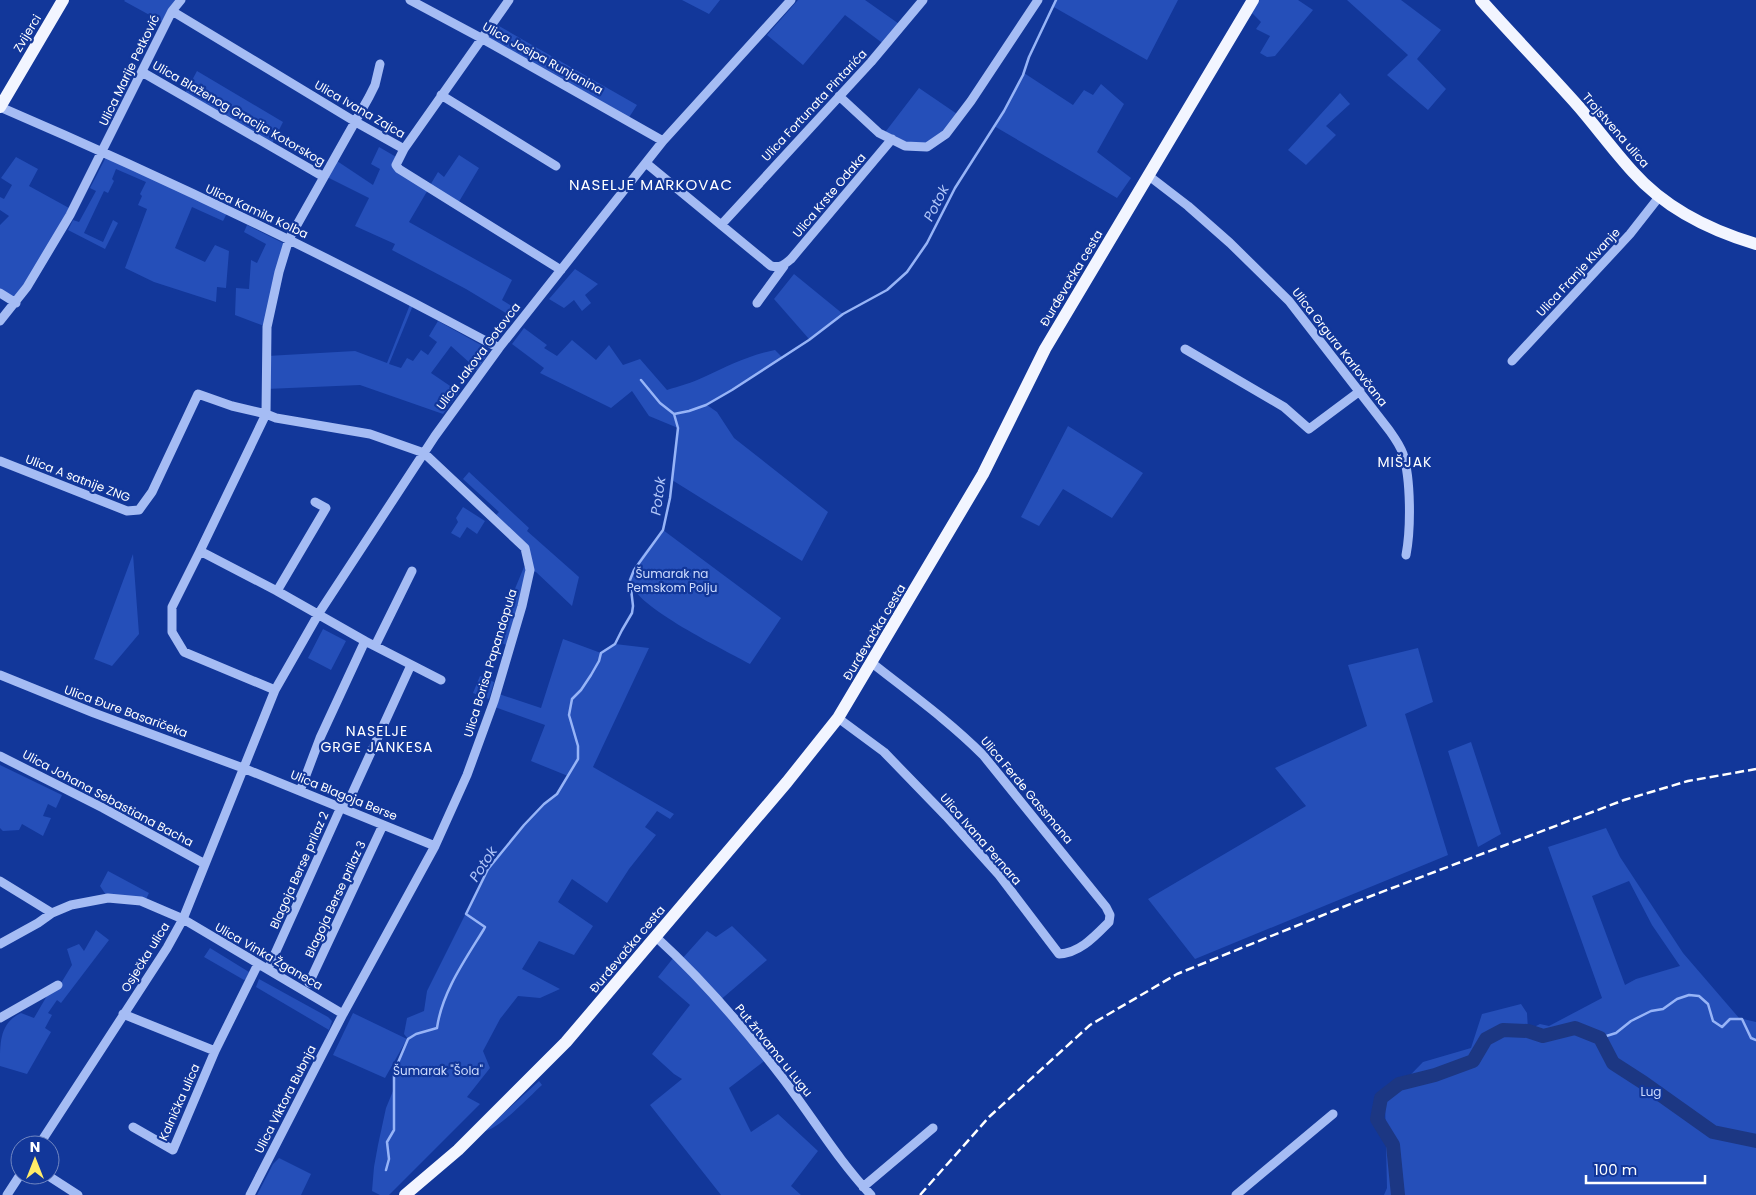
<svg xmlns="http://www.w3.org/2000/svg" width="1756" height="1195" font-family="Poppins,sans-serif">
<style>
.green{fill:#254fb9;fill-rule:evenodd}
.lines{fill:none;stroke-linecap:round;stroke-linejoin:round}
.stream{stroke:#97b4f7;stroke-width:2.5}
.river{stroke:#1c3783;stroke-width:14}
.minor{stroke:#a5bcf4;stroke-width:9}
.major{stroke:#f2f5ff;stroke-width:12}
.rail{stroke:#fff;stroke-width:2.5;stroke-dasharray:9 4;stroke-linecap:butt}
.labels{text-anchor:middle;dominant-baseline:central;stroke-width:4.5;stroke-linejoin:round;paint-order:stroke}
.street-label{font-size:12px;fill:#fff;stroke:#12379a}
.park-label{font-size:12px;fill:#cedcfe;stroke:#12379a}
.water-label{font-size:14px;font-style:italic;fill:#b2c7fa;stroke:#12379a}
.neighbourhood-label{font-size:14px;letter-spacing:1px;fill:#fff;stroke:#12379a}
.quarter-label{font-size:15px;letter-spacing:1px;fill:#fff;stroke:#12379a}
</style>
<rect width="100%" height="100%" fill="#12379a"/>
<!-- green -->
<path class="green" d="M125,0h56l-15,24 -42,-23z
M682,0h38l-11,14z
M798,0h67l37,26 -17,19 -40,-30 -42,50 -36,-30z
M1056,0h122l-31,60 -95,-54z
M1253,0h45l15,10 -38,46 -8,1 -7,-4 10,-17 -14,-7 5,-7 -8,-8 -6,-4z
M1347,0h54l40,30 -24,29 29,30 -18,21 -41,-35 21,-20z
M492,22l145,83 -9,14 -143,-83z
M197,71l86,51 -12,24 -87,-51z
M1024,73l49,32 11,-15 9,5 8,-11 23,20 -27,48 34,26 -14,20 -123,-72 10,-15z
M919,88l41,28 -33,31 -22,-1 -22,-11z
M1340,93l10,11 -24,22 10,9 -30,30 -18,-15z
M379,147l19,11 -2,7 33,22 9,-15 6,5 15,-22 20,13 -22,37 -28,-17 -20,34 103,58 -10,20 13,8 -4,8 -45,-27 -74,-39 3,-6 -40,-18 14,-28 -44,-22 9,-17 39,26 7,-16 -9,-5z
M16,157l22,12 -9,17 40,22 -53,95 -16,-10v-68l9,-9 -9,-6v-13l4,2 8,-14 -11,-7z
M106,157l122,54 -5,10 -31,-14 -17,41 30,14 10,-17 14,6 -3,37 -9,-1 -1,15 -62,-20 -29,-14 22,-59 -9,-4 4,-9 -2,-2 6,-12 -30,-13 -4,10 2,2 -6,12 -4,-2 -20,42 19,9 10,-22 5,3 -13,26 -37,-19 5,-10 6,2 17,-31 -6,-3z
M247,225l40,20 -20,82 -32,-12 1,-27 13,1 2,-29 6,3 9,-19 -22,-12z
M575,269l23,15 -13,11 6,8 -9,8 -8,-11 -10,8 -15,-9z
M794,274l49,40 -34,25 -35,-40z
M411,302l3,1 -25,61 12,4 6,-10 6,3 8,-11 7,5 9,-13 -8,-6 9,-15 52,29 -13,21 -6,-7 -20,-18 -20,27 28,19 -16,22 -83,-29 -94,4 1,-33 88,-5 32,12z
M524,328l23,17 -3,3 13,8 15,-16 24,20 13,-15 14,20 17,-6 27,31c12,-4 25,-7 37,-13 24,-11 45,-22 71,-27l7,7 -50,33 -25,15 10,7 17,26 94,74 -26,49 -130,-81 6,-52 -29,-12 -17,-25 -21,17 -71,-35 4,-5 -32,-24z
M1068,426l75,47 -31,45 -49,-29 -24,37 -18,-9z
M469,472l60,56 -2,3 52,46 -7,29 -36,-34 -6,-2 -5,-22 -32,-30 6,-6 -36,-33z
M463,507l22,14 -8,13 -10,-7 -7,11 -9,-5 7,-11 -2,-4z
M663,530l118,88 -31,46c-23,-13 -117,-58 -119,-82 -2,-14 23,-41 32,-52z
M133,554l6,80 -27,32 -18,-7z
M524,567l4,2 -4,19 -18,57 -12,-6z
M323,629l23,12 -15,29 -23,-12z
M563,639l38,14 14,-9 34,4 -56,119 81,47 -4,5 -13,-8 -12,16 11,8 -27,34 -22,34 -35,-24 -14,23 35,24 -19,29 -35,-14 -17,28 38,20 -20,9 -22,-2 -18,23 -17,32 7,17 -23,29 13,7 -91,91h-9l-8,-4 2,-24 4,-22 8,-37 7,-17 1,-19 14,-33 -4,-5 3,-16 17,-7 3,-20 61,-122 36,-44 20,-21 13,-10 11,-18 -37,-15 14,-36 -53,-19 4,-13 45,15z
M1418,648l15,54 -28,12 43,141 -253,104 -47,-60 158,-93 -31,-38 92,-42 -19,-61z
M480,676l14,6 -5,17 -16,-6z
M1471,742l30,92 -23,13 -30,-96z
M0,765l62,30 -6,13 -8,-4 -5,12 8,2 -8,18 -21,-12 -3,6 -16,1 -3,-3z
M1606,828l14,29 63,96 56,65 17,4v173h-372l3,-7 -2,-87 38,-39 48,-14 11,-34 39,-10 6,9 1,17 12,-6 9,2 53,-28 -54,-151zM1629,881l23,44 28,41 -44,13 -11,6 -33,-89z
M108,871l41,22 -5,10 -36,-5 -8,-12z
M732,926l35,34 -49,42 49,57 -38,29 22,44 27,-18 40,37 -27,35 10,9h-80l-71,-90 32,-26 -8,-5 -22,-20 38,-49 -32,-28 16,-20 7,3 26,-29 9,6z
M96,930l13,10 -48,63 -4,-3 -9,13 4,2 -7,13 6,4 -24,42 -27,-8c0,-25 0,-43 21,-53l13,5 14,-24 10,-6 14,-23 -5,-16 12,-5 5,7z
M210,948l39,24 -3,7 -2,1 -40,-23z
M259,979l69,38 4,4 -3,9 -73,-43z
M353,1013l54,26 -22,39 -52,-23z
M539,1081l3,4c-11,10 -45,46 -58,46z
M279,1158l32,16 -10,21h-44l16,-31z"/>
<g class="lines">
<!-- stream -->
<path class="stream" d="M641,380l19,23 14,11
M1600,1038l16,-5 15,-12 20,-10 12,-2 14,-10 12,-4 10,1 9,8 5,17 9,6 8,-8h12l9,19 5,2
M386,1170l3,-11 -2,-17 7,-12v-58l14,-33 8,-5 21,-6c5,-36 28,-68 47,-99l1,-2 -19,-13 22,-45 36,-44 20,-21 13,-10 21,-35v-13l-9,-31 3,-16 9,-9 10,-15 8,-14 2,-8 14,-9 7,-14 10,-17 1,-7 -3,-26 4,-10 29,-40 7,-32 8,-70 -4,-14 15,-3 17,-6 26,-15 77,-50 34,-26 44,-24 20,-18 20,-29 28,-55 49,-77 19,-36 6,-18 27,-57"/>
<!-- river -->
<path class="river" d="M1398,1195l-5,-50 -16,-26 4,-21 18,-14 36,-9 38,-14 13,-22 17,-9 25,1 15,5 32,-8 25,10 13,25 31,20 69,49 43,9"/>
<!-- minor -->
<path class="minor" d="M410,0l71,38 182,103
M172,11l182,110 50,28 -8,16 3,4 162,101
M142,72l182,105
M441,95l115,71
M839,96l40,37 26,13 22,1 19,-13 25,-33 67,-101
M0,107c170,73 336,153 499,241
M404,149l105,-149
M646,163l125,103c10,2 13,-1 20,-7l101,-120
M1149,176l39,30 42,37 59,58 100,129c5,7 11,15 14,24 8,25 8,75 3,101
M721,225l150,-163 52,-62
M0,293l16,10
M757,303l27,-37
M0,321l27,-34 43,-72 102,-204 9,-11
M1185,349l99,58 25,22 51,-38
M1512,361l118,-127 29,-37
M0,461l127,50 12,-1 13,-18 46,-98 34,12 34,8 1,-87 12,-55 10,-33 80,-142 6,-12 5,-21
M200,551l66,-137 10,4 94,16 54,19 101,95 5,22 -8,36 -28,95 -27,74 -32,71 -92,168 -93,181
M277,591l49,-83 -11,-6
M365,641l76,39
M375,646l37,-75
M0,675l94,38 149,55 192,78
M275,690l-91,-38 -12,-20v-25l28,-56 77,40 88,50 -45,97 -20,53
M838,718l46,34 62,64 53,59 60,79c21,-1 36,-18 50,-32l1,-7 -4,-8 -123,-152c-34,-34 -73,-62 -111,-92
M0,756l103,52 102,56
M345,809l66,-144
M0,881l52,32
M656,937c45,41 88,91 125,139 31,40 56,83 90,119
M0,944l38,-21 14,-10 19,-8 37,-7 33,3 42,18 160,95
M268,969l73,-162
M309,983l74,-158
M123,1014l92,37
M0,1018l58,-33
M133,1127l40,23 42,-99 43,-87
M39,1145l128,-197 16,-29 92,-229 44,-77 116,-177 64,-88 164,-207 128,-141
M47,1175l31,20
M863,1187l70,-59
M7,1195l13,-20
M1236,1195l97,-81"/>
<!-- major -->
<path class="major" d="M1481,0c32,36 66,71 98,107 18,21 35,44 54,65 33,37 76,58 123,72
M0,107l63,-107
M405,1195l53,-45 108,-108 221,-260 51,-64 145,-244 62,-125 208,-349"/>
<!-- rail -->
<path class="rail" d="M920,1195l69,-78 101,-92 87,-51 181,-73 266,-101 64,-19 68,-12"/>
</g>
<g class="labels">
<!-- street labels -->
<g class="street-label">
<text transform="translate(27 33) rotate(-59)">Zvijerci</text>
<text transform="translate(543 58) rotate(29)">Ulica Josipa Runjanina</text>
<text transform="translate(129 70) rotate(-64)">Ulica Marije Petković</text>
<text transform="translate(814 105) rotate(-47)">Ulica Fortunata Pintarića</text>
<text transform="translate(360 109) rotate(30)">Ulica Ivana Zajca</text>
<text transform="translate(239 113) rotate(30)">Ulica Blaženog Gracija Kotorskog</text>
<text transform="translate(1616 130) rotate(49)">Trojstvena ulica</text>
<text transform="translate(829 195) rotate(-50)">Ulica Krste Odaka</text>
<text transform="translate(257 211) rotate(25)">Ulica Kamila Kolba</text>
<text transform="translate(1578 272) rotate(-47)">Ulica Franje Klvanje</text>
<text transform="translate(1071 278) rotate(-59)">Đurđevačka cesta</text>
<text transform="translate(1340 347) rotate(52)">Ulica Grgura Karlovčana</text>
<text transform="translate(478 356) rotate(-53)">Ulica Jakova Gotovca</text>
<text transform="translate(78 478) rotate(21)">Ulica A satnije ZNG</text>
<text transform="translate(874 632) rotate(-59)">Đurđevačka cesta</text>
<text transform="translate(490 663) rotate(-73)">Ulica Borisa Papandopula</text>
<text transform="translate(126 711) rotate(20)">Ulica Đure Basaričeka</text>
<text transform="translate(1027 790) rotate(50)">Ulica Ferde Gassmana</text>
<text transform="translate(344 795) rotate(22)">Ulica Blagoja Berse</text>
<text transform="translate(108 798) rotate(28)">Ulica Johana Sebastiana Bacha</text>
<text transform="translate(981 839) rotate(49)">Ulica Ivana Pernara</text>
<text transform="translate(299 870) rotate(-66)">Blagoja Berse prilaz 2</text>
<text transform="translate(335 899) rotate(-65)">Blagoja Berse prilaz 3</text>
<text transform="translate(627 949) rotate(-50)">Đurđevačka cesta</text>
<text transform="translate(269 956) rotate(30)">Ulica Vinka Žganeca</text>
<text transform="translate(145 957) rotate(-58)">Osječka ulica</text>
<text transform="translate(774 1050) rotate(51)">Put žrtvama u Lugu</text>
<text transform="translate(285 1099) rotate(-63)">Ulica Viktora Bubnja</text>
<text transform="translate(179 1102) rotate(-66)">Kalnička ulica</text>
</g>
<!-- park labels -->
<g class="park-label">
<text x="672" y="573">Šumarak na<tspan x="672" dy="14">Pemskom Polju</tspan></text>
<text x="438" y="1070">Šumarak "Šola"</text>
<text x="1651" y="1091">Lug</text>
</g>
<!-- water labels -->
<g class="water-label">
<text transform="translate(936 203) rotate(-63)">Potok</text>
<text transform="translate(658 496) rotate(-82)">Potok</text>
<text transform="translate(483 864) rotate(-57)">Potok</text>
</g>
<!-- neighbourhood labels -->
<g class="neighbourhood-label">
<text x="1405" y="462">MIŠJAK</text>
<text x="377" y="731">NASELJE<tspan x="377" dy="16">GRGE JANKESA</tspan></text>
</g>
<!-- quarter labels -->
<g class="quarter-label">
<text x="651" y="184">NASELJE MARKOVAC</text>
</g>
</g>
<!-- north arrow -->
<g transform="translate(35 1160)"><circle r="24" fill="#12379a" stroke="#7187c2"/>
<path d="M0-4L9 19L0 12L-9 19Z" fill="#ffec68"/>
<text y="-8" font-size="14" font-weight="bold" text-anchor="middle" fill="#ffffff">N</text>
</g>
<!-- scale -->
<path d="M1586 1175v8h119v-8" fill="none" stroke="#ffffff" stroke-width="2.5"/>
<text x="1594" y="1175" font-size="15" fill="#ffffff" stroke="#12379a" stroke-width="4" paint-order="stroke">100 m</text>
</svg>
